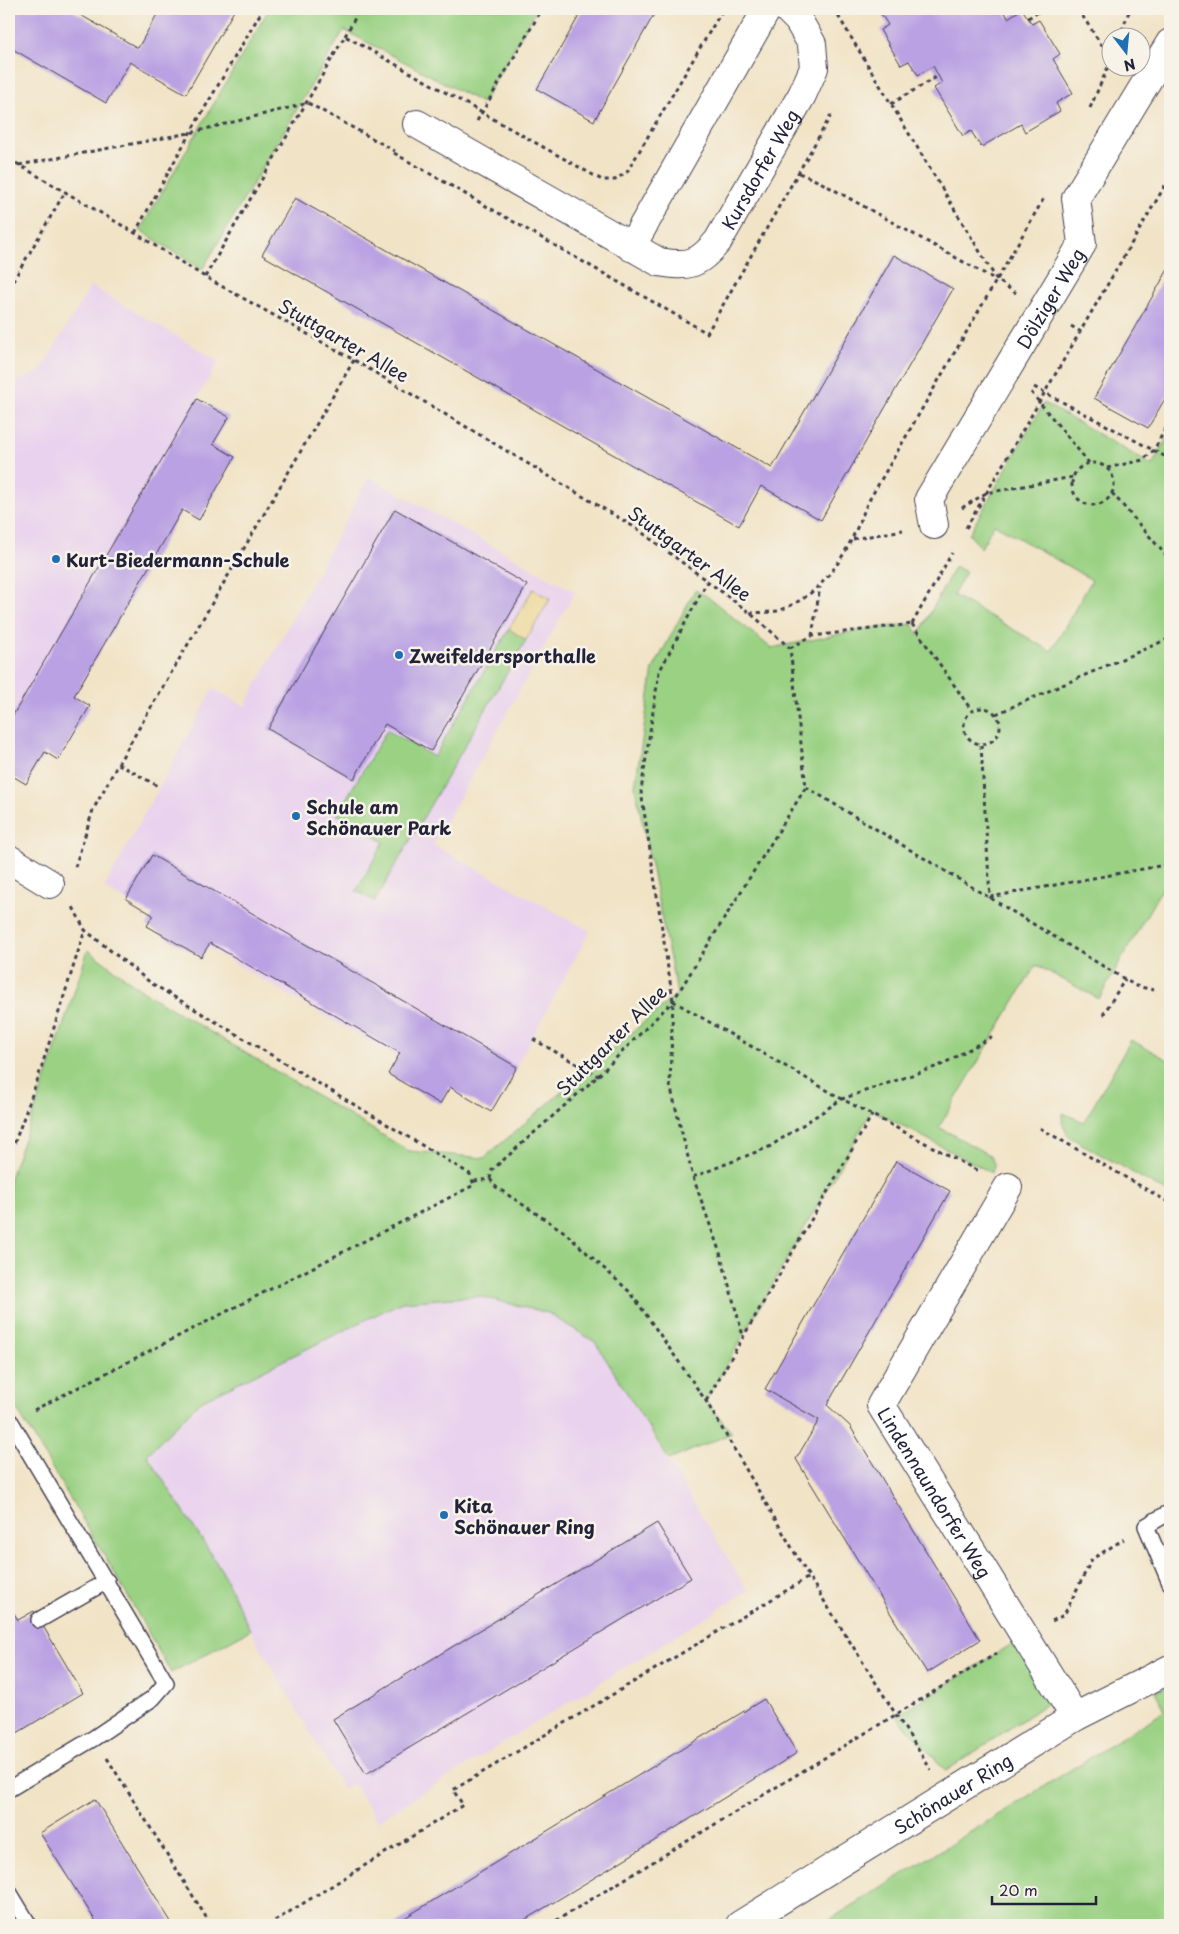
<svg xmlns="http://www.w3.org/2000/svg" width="1179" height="1934" font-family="'Playpen Sans',sans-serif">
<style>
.built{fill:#e9d2ee}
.green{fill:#9ad183;stroke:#5e7a5f}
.sand{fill:#eeda9e;stroke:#887e6c}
.building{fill:#baa1e3}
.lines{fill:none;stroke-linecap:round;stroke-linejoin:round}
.lane-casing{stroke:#413f50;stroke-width:18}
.street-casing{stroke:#413f50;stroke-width:30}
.path{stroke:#413f50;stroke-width:3;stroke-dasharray:4 4;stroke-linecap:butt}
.lane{stroke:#fff;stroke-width:15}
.street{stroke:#fff;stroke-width:28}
.poi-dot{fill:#1f6fb2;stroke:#f7f3e8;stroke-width:2}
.labels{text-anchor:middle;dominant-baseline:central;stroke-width:5;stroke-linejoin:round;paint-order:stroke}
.street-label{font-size:18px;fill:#22223b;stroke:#f7f3e8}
.poi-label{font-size:18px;font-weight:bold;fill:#22223b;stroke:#f7f3e8;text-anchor:start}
</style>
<rect width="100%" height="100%" fill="#f7f3e8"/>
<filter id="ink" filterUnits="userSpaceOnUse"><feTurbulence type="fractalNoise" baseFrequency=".02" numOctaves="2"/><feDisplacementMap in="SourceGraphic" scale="10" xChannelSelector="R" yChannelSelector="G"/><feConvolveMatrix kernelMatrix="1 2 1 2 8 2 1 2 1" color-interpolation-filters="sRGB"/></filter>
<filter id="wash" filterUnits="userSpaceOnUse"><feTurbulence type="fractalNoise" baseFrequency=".0096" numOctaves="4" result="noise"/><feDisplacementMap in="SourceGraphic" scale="20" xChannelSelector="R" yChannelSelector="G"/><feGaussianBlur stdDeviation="1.12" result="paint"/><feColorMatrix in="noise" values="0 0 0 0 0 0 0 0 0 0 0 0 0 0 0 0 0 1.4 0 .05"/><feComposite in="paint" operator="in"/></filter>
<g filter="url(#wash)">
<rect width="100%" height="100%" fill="#f1e3c6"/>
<!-- built -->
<path class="built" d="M91,286l128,75 -210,361v-326l8,-15 23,-10z
M369,477l206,115 -142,253 157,86 -99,181 -387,-224 109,-199 32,17z
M478,1296l70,17 47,29 153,249 -371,230 -24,-38 -10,6 -93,-159 -28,-59 -75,-116 52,-53 203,-100z"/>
<!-- green -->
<path class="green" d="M269,9h268l-55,94 -138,-73 -142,240 -62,-40z
M1044,403l108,62 18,-32v441l-71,125 -63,-34 -97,162 52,29 3,9 -2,8 -120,-63 -166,291 26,32 -63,27 -74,-118 -47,-29 -70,-17 -76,6 -203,100 -52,53 75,116 28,59 -79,43 -54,-96 -108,-181v-216l35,-96 44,-134 56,42 265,159 75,7 193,-164 -42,-208 18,-117 42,-79 13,7 63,51 95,-19 46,-5 7,10 36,-68 11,6 -13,23 98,56 41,-71 -98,-56 -13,24 -12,-14z
M509,629l17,11 -151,261 -19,-10 28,-49 -47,-28 50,-84 47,27z
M1131,1040l39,21v133l-102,-58 -5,-11v-12l21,9z
M1025,1636l27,64 -106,71 -50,-55z
M1170,1686v239h-349l344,-214 -10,-20z"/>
<!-- sand -->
<path class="sand" d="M533,589l17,10 -24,41 -17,-11z"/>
<g id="blocks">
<!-- building -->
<path class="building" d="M9,9h61l68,39 22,-39h75l-49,85 -56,-32 -24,41 -97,-56z
M583,9h74l-63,112 -57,-32z
M878,9h125l5,9 14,-9 10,15 7,-4 21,34 -7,5 20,34 -17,10 4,8 -35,21 -4,-8 -40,23 -10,-16 -8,5 -29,-48 8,-5 -9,-17 -15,9 -9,-14 -8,4 -21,-35 8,-5z
M295,198l477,270 122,-213 59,34 -132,231 -60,-34 -22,40 -477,-271z
M1170,266v124l-22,38 -54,-30z
M197,399l32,18 -16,27 22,13 -36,63 -17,-10 -108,186 16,10 -32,54 -13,-8 -19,32 -17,-10v-52z
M395,509l132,76 -96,166 -46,-27 -31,55 -86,-50z
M152,855l365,212 -26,45 -41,-25 -10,17 -52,-30 12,-21 -190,-110 -9,14 -54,-31 6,-11 -27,-16z
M896,1161l54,30 -123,214 23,21 130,214 -53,33 -131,-214 23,-39 -54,-31z
M657,1523l34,55 -325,196 -33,-55z
M9,1605l9,15 16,-9 49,82 -74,45z
M764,1699l33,54 -208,128 -73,44h-123z
M95,1799l78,126h-75l-58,-92z"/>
</g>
</g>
<g filter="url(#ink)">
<use href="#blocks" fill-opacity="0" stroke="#413f50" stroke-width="1"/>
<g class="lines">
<!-- lane casing -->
<g class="lane-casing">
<path id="lane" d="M1170,1512l-24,14 24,57
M39,1620l68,-39
M9,1789l85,-51 59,-40 13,-15 -155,-261
M9,1892l20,33"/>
</g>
<!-- street casing -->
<g class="street-casing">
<g id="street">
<path id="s1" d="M417,124l242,138c30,5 39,3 59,-21l84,-146 12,-27 -2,-24 -14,-24 -11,-11"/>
<path d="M631,247l136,-238"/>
<path id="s2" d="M934,525l-5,-26 153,-255 -6,-46 94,-155"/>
<path d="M9,859l41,25"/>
<path id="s3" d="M1008,1187l-127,218 194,312"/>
<path id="s4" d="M740,1925l335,-208 95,-48"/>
</g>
</g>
<!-- path -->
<path class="path" d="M834,9l163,271 19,13
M1078,9l28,43 6,3
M1028,18l15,-9
M345,36l15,-27
M1119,38l11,-29
M891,104l47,-28
M1090,108l22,-50
M477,121l65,-112
M394,153l313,180 123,-216 1,-6
M9,159l126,74 70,44 149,83 282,168 114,85 40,35 16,139 -133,214 -75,75 -106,94 -2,9
M19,165l171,-32 118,-30 87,48
M799,173l21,9 176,98
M135,233l55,-100 73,-124
M205,277l140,-241 257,144h13l12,-8 96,-163
M9,288l56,-96
M1071,326l10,6
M1034,387l136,72
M1031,392l58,71
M1072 484a21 21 0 1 1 42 0a21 21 0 1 1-42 0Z
M1107,468l36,-8 11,-10 16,-30
M1112,493l58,67
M962,508l24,-15 87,-16
M966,528l204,-351
M853,539l50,-9
M708,580l-49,92 -18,119 32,210 -3,84 23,92 76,-30 73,-48 99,-34 52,-29
M750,613c8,-1 19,0 27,-2 51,-17 72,-62 90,-107l177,-306
M912,624l40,-71
M912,624l60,87
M812,636l8,-49
M790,648l22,-12 100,-12
M964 726a18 18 0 1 1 36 0a18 18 0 1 1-36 0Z
M996,714l174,-76
M981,745l9,152 180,-33
M118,764l42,23
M806,787l330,199 18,4
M1170,844v6
M75,867l18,-57 25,-46 236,-404
M673,1001l169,98 138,73
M1103,1015l22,-36
M533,1039l65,37
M1040,1128l130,75
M9,1158l28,-77 48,-151
M693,1177l28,79 22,80
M490,1179l6,8 67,44 68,62 75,108 103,176 122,193
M474,1181l16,-2
M706,1401l166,-286
M34,1410l440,-225 -4,-11 -319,-191 -66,-53 -13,-25
M1052,1621l12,-6 28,-56 32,-20
M107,1758l104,167
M268,1925l195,-120 -10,-15 356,-213
M549,1925l450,-273"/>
<!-- lane -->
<use href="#lane" class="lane"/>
<!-- street -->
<use href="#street" class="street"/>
</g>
</g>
<!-- markers -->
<g class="poi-dot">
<circle cx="56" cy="559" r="5"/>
<circle cx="399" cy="655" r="5"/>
<circle cx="296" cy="816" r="5"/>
<circle cx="444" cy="1515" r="5"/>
</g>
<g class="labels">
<!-- street labels -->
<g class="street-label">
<text stroke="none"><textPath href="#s1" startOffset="429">Kursdorfer Weg</textPath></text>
<text stroke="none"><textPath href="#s2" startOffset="261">Dölziger Weg</textPath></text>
<text transform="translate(344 340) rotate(30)">Stuttgarter Allee</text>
<text transform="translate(690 553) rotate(36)">Stuttgarter Allee</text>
<text transform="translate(611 1040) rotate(-45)">Stuttgarter Allee</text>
<text stroke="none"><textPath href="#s3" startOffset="355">Lindennaundorfer Weg</textPath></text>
<text stroke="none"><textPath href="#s4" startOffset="250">Schönauer Ring</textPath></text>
</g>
<!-- poi labels -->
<g class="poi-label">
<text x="66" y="559">Kurt-Biedermann-Schule</text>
<text x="409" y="655">Zweifeldersporthalle</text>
<text x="306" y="806">Schule am<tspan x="306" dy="21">Schönauer Park</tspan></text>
<text x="454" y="1505">Kita<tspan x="454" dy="21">Schönauer Ring</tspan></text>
</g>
</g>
<!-- margin -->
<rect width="1179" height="1934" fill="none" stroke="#f7f3e8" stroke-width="30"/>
<!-- north arrow -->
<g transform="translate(1126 52) rotate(164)"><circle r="24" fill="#f7f3e8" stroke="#a29fa3"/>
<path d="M0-4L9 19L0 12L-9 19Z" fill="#1f6fb2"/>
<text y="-8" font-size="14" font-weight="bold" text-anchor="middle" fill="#22223b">N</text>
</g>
<!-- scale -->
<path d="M992 1896v8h104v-8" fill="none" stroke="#22223b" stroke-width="2.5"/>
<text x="999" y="1896" font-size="15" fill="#22223b" stroke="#f7f3e8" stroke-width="4" paint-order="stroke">20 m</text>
</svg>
